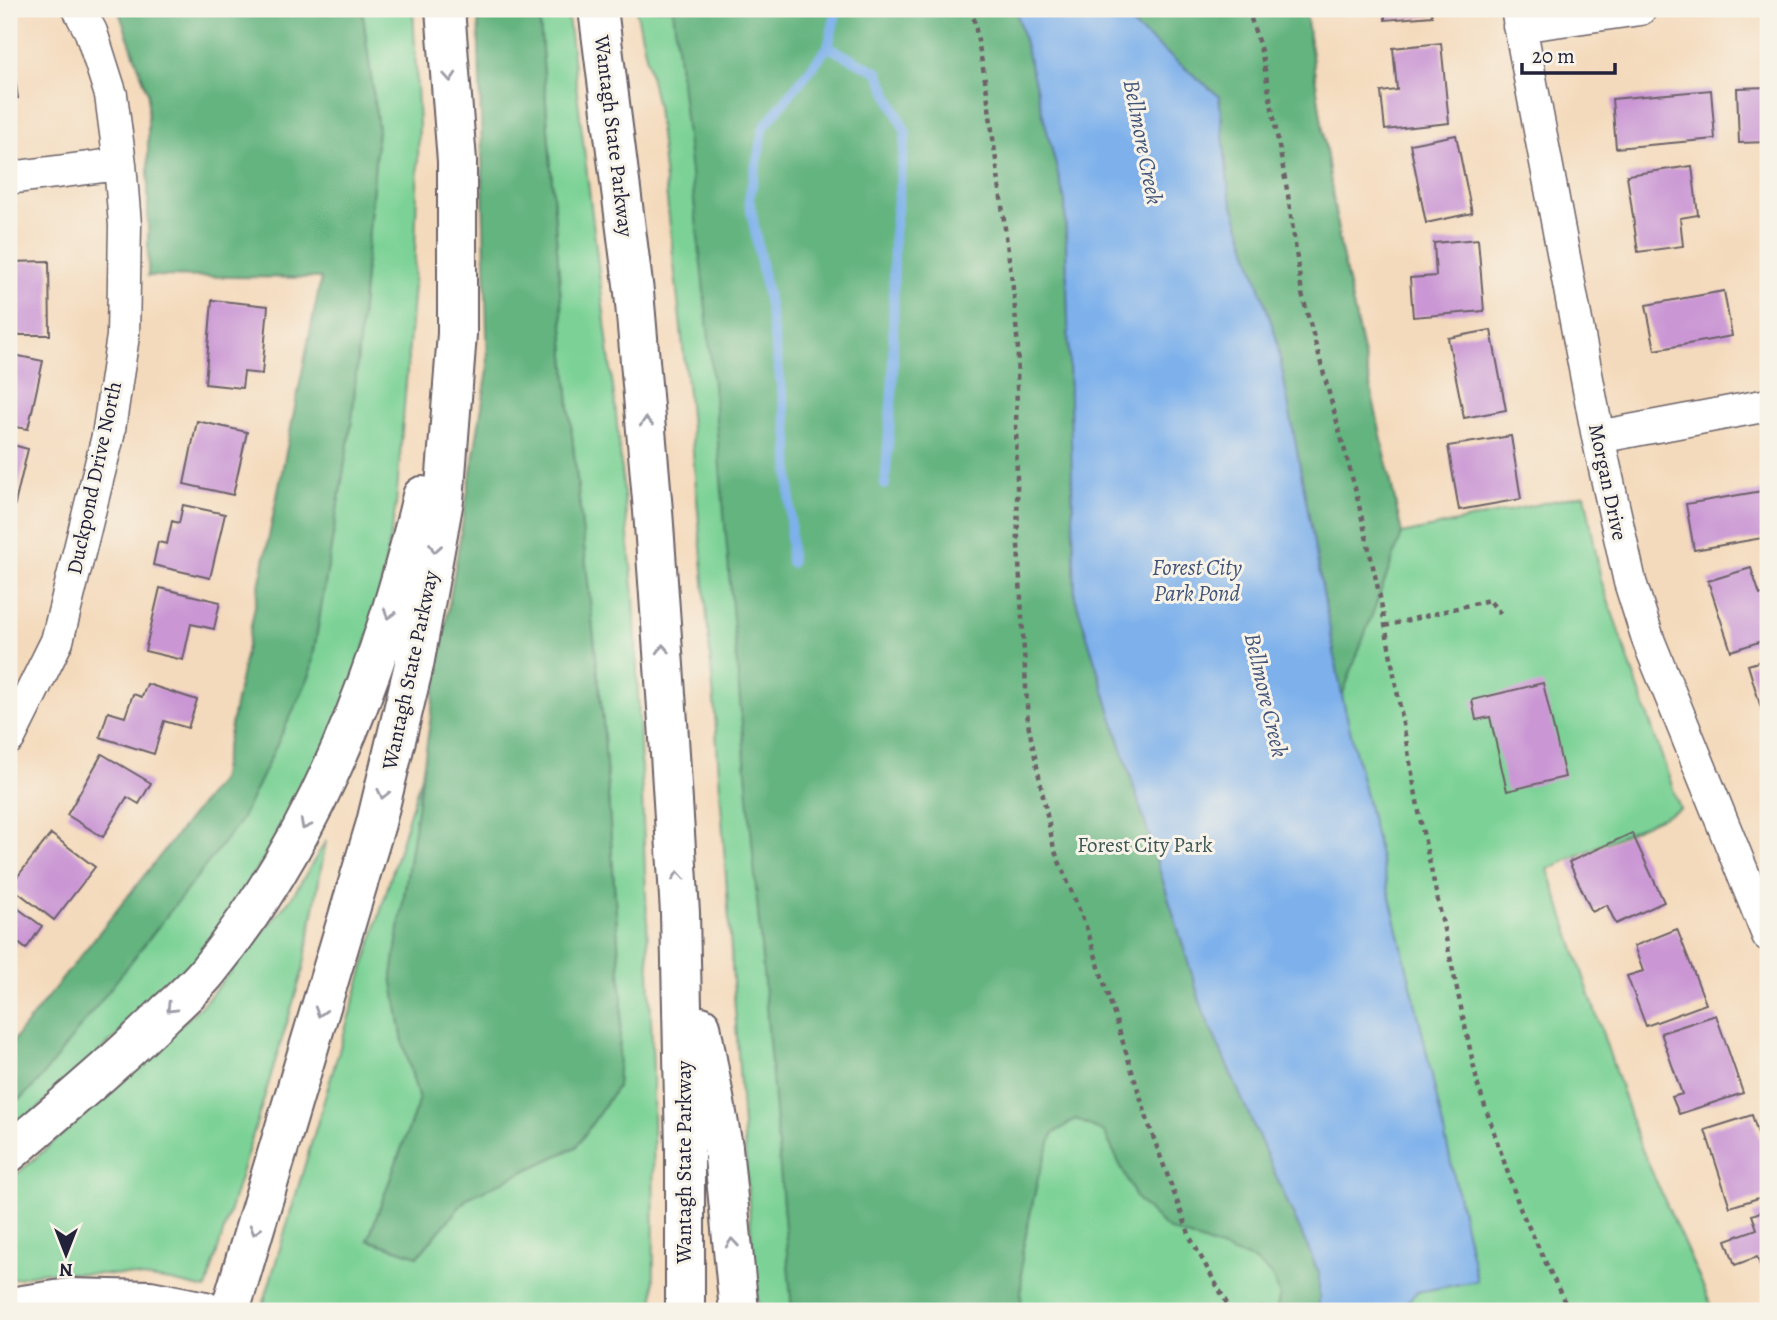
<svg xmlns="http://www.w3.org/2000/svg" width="1777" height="1320" font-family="Alegreya,serif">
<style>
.green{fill:#7bd296;stroke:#4e7a68;stroke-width:2}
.forest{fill:#64b47f;stroke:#436b5d;stroke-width:2}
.water{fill:#7eb1eb;stroke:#506a93;stroke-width:2}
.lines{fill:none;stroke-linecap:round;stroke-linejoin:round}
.stream{stroke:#7eb1eb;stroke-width:10}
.building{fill:#ca97d4}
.minor-casing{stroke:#6c6268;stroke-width:35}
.motorway-casing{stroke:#6c6268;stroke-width:42}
.path{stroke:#6c6268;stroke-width:4.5;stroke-dasharray:5 5;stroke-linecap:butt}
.minor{stroke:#fff;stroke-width:32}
.motorway{stroke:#fff;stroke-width:38}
.oneway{stroke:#9c9ca7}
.labels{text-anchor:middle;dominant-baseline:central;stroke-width:6;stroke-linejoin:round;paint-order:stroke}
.street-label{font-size:21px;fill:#22223b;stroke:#f7f3e8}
.park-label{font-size:21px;fill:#3d5756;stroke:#f7f3e8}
.water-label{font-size:23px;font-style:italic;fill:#425479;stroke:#f7f3e8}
</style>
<rect width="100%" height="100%" fill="#f7f3e8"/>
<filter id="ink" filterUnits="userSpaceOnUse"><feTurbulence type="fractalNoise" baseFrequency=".0143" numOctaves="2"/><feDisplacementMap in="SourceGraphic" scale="14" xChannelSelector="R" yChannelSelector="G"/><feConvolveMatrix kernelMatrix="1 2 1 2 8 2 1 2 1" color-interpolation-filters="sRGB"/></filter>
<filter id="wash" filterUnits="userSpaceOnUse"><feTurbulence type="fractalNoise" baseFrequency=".00686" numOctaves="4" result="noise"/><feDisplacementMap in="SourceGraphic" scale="28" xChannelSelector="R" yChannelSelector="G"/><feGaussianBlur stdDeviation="1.57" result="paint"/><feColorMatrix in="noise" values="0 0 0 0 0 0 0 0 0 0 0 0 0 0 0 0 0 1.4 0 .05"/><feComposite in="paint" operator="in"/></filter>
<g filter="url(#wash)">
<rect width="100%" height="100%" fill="#f4dabc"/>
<!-- green -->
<path class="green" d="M362,9h51l6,116 -5,159 -18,221 -19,104 -49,152 -134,204 -185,170v-26l28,-26 273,-408 42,-255 26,-291z
M539,9h28l48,395 19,192 19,473 1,242h-373l-18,-6 160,-536 -31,207 11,66 16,58 -51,140 50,16 49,-58 109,-51 41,-60 5,-86 -19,-280 -34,-314z
M636,9h669l35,236 62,289 183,-40 16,86 79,229 -132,60 91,274 75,168h-955l-4,-26 -12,-158 -29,-426 -26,-308 -31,-286z
M326,841l-23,129 -97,319 -35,-8 -44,-6 -82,-3 -36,8v-99l86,-75 110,-104 87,-105z"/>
<!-- forest -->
<path class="forest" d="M118,9h244l16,120 -26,291 -42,255 -69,145 -204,263 -28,26v-63l211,-266 101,-502 -173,-2v-183z
M478,9h61l30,398 34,314 19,280 -5,86 -41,60 -109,51 -49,58 -50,-16 51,-140 -16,-58 -11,-66 44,-294 52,-312z
M673,9h343l49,191 10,397 129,416 115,260v38h-43l4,-16 -8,-19 -16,-15 -89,-32 -31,-31 -32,-66 -28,-13 -23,15 -15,44 -16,75 -1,58h-229l-83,-973z
M1123,9h182l35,236 62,289 -60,162 -66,-359 -47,-144 -10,-97 -89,-73z"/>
<!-- water -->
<path class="water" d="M1016,9h107l7,14 89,73 10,97 47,144 66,359 80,335 55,250 -60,11 -19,19h-79v-38l-115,-260 -129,-416 -10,-396z"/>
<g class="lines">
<!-- stream -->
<path class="stream" d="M828,47l50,25 28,61 -12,102 -1,144 -8,106
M791,563l-2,-125 -20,-133 -20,-106 15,-72 64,-80 9,-38"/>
</g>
<g id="blocks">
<!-- building -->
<path class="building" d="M1385,9h46l1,7 -47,4z
M9,43h1l8,55 -9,1z
M1441,43l8,80 -64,7 -4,-38 16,-2 -4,-42z
M1768,87v55l-29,1 -2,-55z
M1711,90l4,49 -99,9 -4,-49z
M1456,135l16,78 -46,10 -16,-79z
M1692,166l6,49 -18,3 3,28 -45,6 -11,-77z
M1478,239l6,72 -71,6 -3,-39 26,-2 -2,-33z
M49,261l1,74h-41v-73z
M1724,291l8,45 -77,14 -9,-45z
M212,300l56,6 -6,68 -18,-2 -2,16 -37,-4z
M1491,330l15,80 -42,8 -16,-80z
M9,354l34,7 -15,68 -19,-3z
M197,421l50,11 -14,63 -49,-11z
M1511,436l10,63 -62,11 -11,-64z
M9,444l19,5 -15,63 -4,-1z
M1768,490v47l-74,13 -8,-46z
M183,505l42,9 -15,64 -57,-13 5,-23 9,2 5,-23 7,2z
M1751,568l9,27 8,-3v47l-37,12 -23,-70z
M160,588l60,14 -6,27 -23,-5 -8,36 -38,-9z
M1768,659v72l-20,-66z
M1543,683l22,94 -58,14 -17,-74 -14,3 -4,-20z
M147,684l50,16 -9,28 -24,-7 -10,33 -54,-17 8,-25 17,5 8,-23 9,3z
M102,754l49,29 -12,21 -12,-7 -24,40 -36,-22z
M1632,833l32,69 -48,22 -9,-19 -15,7 -23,-50z
M51,834l44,33 -41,53 -44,-34z
M9,902l33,24 -16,23 -9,-7 -8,11z
M1677,929l29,75 -60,22 -19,-50 16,-5 -9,-25z
M1716,1015l27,78 -64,21 -7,-17 10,-3 -21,-61z
M1752,1115l16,50v30l-38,12 -25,-77z
M1768,1209v78l-11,-30 -22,8 -9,-25 31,-11 -5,-14z"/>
</g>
</g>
<g filter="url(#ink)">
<use href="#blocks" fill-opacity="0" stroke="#6c6268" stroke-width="2"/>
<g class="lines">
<!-- minor casing -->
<g class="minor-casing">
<path id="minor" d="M1517,9l81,428 32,145 19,60 119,293
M1519,26l121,-17
M9,178l111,-14
M1598,437l170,-32
M9,738l48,-97 51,-205 15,-100 2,-111 -5,-61 -9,-69 -20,-63 -12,-23"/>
</g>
<!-- motorway casing -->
<g class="motorway-casing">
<path id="motorway" d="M598,9l36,283 19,219 15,211 12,191 5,236v162
M701,1026l22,121 16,164
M9,1153c53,-46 108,-91 158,-141 14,-13 29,-26 41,-41 111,-137 175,-305 214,-475
M9,1307l60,-9 81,2 55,11
M230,1311l146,-488 38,-158 30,-165 13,-166v-173l-12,-152"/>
</g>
<!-- path -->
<path class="path" d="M969,9l5,10 12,66 28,211 4,54 -2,73 2,122 10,178 26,126 33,80 64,202 40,108 40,72
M1248,9l14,45 26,141 14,99 53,194 25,109 41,226 57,263 43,125 48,100
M1385,626l104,-26 12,14"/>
<!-- minor -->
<use href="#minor" class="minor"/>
<!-- motorway -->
<use href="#motorway" class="motorway"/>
</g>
<!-- one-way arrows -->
<defs><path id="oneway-chevron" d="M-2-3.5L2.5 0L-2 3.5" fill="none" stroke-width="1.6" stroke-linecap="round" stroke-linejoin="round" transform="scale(1.75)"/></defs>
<g class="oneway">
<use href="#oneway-chevron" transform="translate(450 77) rotate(86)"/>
<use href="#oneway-chevron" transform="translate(646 422) rotate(-95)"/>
<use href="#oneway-chevron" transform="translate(435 548) rotate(100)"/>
<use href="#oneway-chevron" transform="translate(389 614) rotate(107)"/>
<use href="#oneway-chevron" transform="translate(663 649) rotate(-94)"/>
<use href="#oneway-chevron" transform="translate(383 794) rotate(103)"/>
<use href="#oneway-chevron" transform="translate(305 825) rotate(118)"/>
<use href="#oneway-chevron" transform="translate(678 876) rotate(-94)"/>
<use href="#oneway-chevron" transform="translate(171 1008) rotate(135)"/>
<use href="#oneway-chevron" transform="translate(320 1012) rotate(107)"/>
<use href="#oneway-chevron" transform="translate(255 1230) rotate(107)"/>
<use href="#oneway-chevron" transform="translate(732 1243) rotate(-95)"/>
</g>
</g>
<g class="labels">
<!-- street labels -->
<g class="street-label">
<text transform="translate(614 136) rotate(83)">Wantagh State Parkway</text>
<text transform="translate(94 478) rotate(-78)">Duckpond Drive North</text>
<text transform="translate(1608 482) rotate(78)">Morgan Drive</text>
<text transform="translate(410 670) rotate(-78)">Wantagh State Parkway</text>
<text transform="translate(684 1162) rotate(-90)">Wantagh State Parkway</text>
</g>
<!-- park labels -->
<g class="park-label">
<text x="1145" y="845">Forest City Park</text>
</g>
<!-- water labels -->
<g class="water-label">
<text transform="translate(1143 142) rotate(79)">Bellmore Creek</text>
<text x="1197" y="567">Forest City<tspan x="1197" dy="26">Park Pond</tspan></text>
<text transform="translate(1266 695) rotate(77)">Bellmore Creek</text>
</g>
</g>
<!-- margin -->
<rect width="1777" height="1320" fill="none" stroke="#f7f3e8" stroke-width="35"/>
<!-- north arrow -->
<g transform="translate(66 1254) rotate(180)" stroke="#f7f3e8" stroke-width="5" paint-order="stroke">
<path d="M0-5L12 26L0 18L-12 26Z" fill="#22223b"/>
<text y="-10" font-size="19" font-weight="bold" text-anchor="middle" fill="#22223b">N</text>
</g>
<!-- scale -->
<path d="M1522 63v10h93v-10" fill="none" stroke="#22223b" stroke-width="3.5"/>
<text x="1532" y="63" font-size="21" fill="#22223b" stroke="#f7f3e8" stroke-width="5" paint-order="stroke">20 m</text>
</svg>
